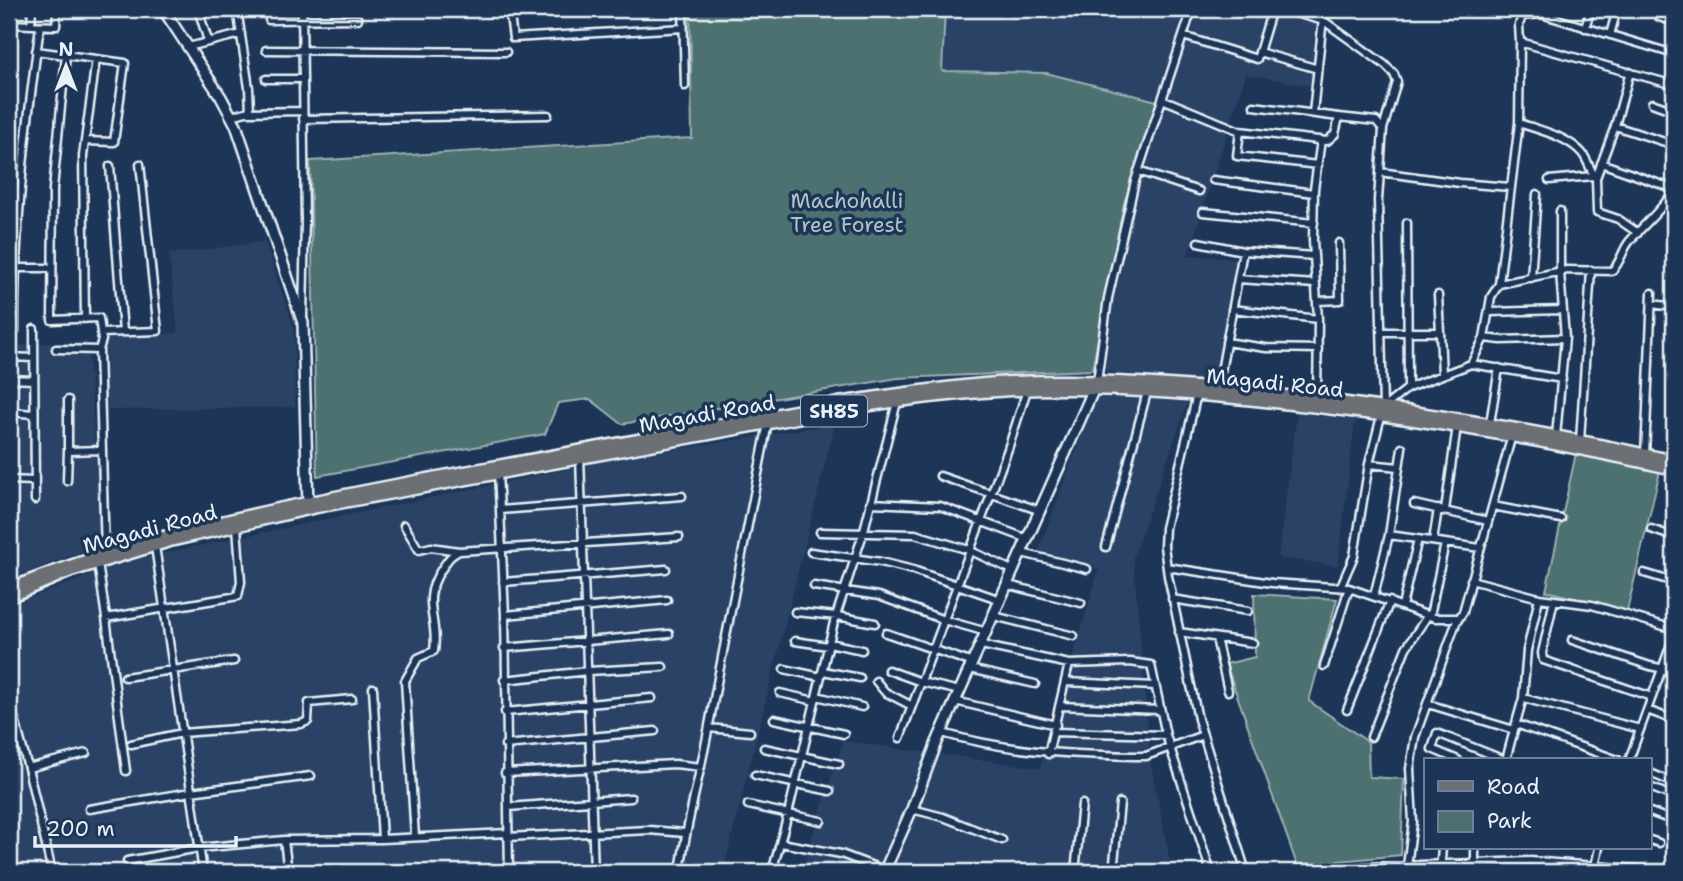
<svg xmlns="http://www.w3.org/2000/svg" width="1683" height="881" font-family="'Shantell Sans',sans-serif">
<style>
.built{fill:#2c4366}
.green{fill:#4e6f70;stroke:#9bb0b4;stroke-width:2}
.lines{fill:none;stroke-linecap:round;stroke-linejoin:round}
.street-casing{stroke:#e8f1f8;stroke-width:11}
.secondary-casing{stroke:#e8f1f8;stroke-width:14}
.primary-casing{stroke:#e8f1f8;stroke-width:15}
.street{stroke:#1d3557;stroke-width:6}
.secondary{stroke:#1d3557;stroke-width:9}
.primary{stroke:#6c6f75;stroke-width:10}
.labels{text-anchor:middle;dominant-baseline:central;stroke-width:7;stroke-linejoin:round;paint-order:stroke}
.shield{fill:#1d3557;stroke:#abb9c8;stroke-width:2}
.shield-label{font-size:19px;font-weight:bold;fill:#e8f1f8}
.park-label{font-size:21px;fill:#b2c4c8;stroke:#1d3557}
.street-label{font-size:21px;fill:#e8f1f8;stroke:#1d3557}
</style>
<rect width="100%" height="100%" fill="#1d3557"/>
<filter id="ink" filterUnits="userSpaceOnUse"><feTurbulence type="fractalNoise" baseFrequency=".0143" numOctaves="2"/><feDisplacementMap in="SourceGraphic" scale="14" xChannelSelector="R" yChannelSelector="G"/><feConvolveMatrix kernelMatrix="1 2 1 2 8 2 1 2 1" color-interpolation-filters="sRGB"/></filter>
<g filter="url(#ink)">
<!-- built -->
<path class="built" d="M945,9h372l-6,77 -65,-12 -58,181 47,4 -20,125 -123,-14 32,-167 33,-102 -215,-30z
M265,242l29,87 1,78 -189,3v-73l72,-4 -9,-79z
M87,341l16,203 -94,35v-233z
M1096,397l92,4 -55,156 18,208 21,107h-371l42,-131 197,27 59,-199 -62,-14z
M1297,413l58,7 -17,146 -60,-8z
M835,424l-112,448h-714v-266l122,-46 485,-101z
M1531,865l98,6 -182,1 27,-5z"/>
<!-- green -->
<path class="green" d="M690,9h255l-3,62 104,2 111,28 -33,102 -32,167 -194,8 -276,46 -32,-25 -32,4 -13,31 -228,42 -7,-315 382,-23z
M1576,453l84,18 -33,140 -81,-20z
M1254,594l83,5 -28,102 59,41 1,35 35,2 -3,76 -104,10 -71,-201 29,-7z"/>
<g class="lines">
<!-- street casing -->
<g class="street-casing">
<path id="street" d="M198,9l10,32
M237,9l12,79 1,24
M302,9l3,211 -2,98
M509,9l4,29 170,-10
M683,9l2,77
M1281,9l43,12 61,44 9,9 3,8 -14,47 -5,71 5,208 -14,56 -15,92 -14,32
M1541,14l133,40
M1659,17l15,5
M269,20l89,-1
M9,24l47,2 1,-17
M31,25l1,-16
M1585,28l6,-19
M1610,35l7,-26
M1183,36l74,23 15,-50
M1520,42l-1,-17 3,-9 19,-2 1,-5
M188,47l53,-13
M266,50l240,2
M36,51l89,12 -11,79 -29,-1
M1259,52l59,17
M66,55l-13,134 -1,131 47,-2 3,22 -3,10 6,203
M266,79h37
M1162,99l78,32 87,10 8,-7 4,-17 -85,-11
M1652,103l22,8
M1313,113l11,-104
M231,116l15,-4 57,-1
M1339,117l37,4 7,8
M303,119l245,-4
M1519,123c20,7 48,13 63,30 6,7 8,18 14,25
M1615,126l15,-54
M1240,131l-3,25 81,9
M1601,163l73,26
M110,166l13,166
M1138,171l61,20
M1380,172l80,11 50,4
M1213,180l101,13
M1549,180l44,-4
M1203,212l111,11
M1407,223l1,165
M1638,233l-20,-14 -21,-7 -1,-34 19,-52 59,19
M1198,242l45,9 71,5
M15,268h37
M1531,278l6,-84
M1238,279l78,5
M1499,284l20,-161 1,-81 154,43
M1438,295l2,37
M1317,301l23,-1 -1,-57
M1652,304l22,3
M1232,309l86,10
M1490,312l72,-2
M85,319l-2,-163 13,-97
M34,329l1,171
M15,331c-1,-102 11,-204 25,-305
M1381,332h59l2,43
M101,333l57,-2 -18,-167
M1484,338l17,2 64,-2
M1226,342l40,6 52,1
M56,349l43,1
M9,357l25,1
M1471,364l91,15
M9,379l25,1
M1097,382l11,-84 27,-117 57,-172
M1218,388l25,-137
M1197,394l-32,134 -1,18 4,30 30,143 48,153
M1317,399l1,-80 -5,-79 1,-51 7,-49
M68,400v51l34,-1
M1383,408l25,-20 63,-24 13,-26 7,-41 8,-13 68,-14 45,1c9,-9 10,-20 17,-29 15,-18 32,-31 45,-51
M9,412l25,2
M1490,423l9,-55
M1556,436l9,-98 -5,-66v-61
M1580,441l11,-171
M1645,455l7,-162
M580,457l14,415
M1369,464l30,3
M498,473l2,37
M940,476l101,35
M9,480l25,1
M67,481l1,-30
M870,503l70,3 88,33
M1414,504l74,17
M1493,506l68,13
M1445,510l12,-84
M404,525l15,25 12,-3 28,4c-10,5 -11,9 -18,19 -21,32 -2,49 -7,81l-16,7 -13,23 10,156
M1651,529l23,8
M820,532l95,2 54,16 45,21
M1389,535l91,13
M1433,541l5,-32
M155,546l48,326
M1106,547l41,-155
M459,551l220,-14
M811,552l70,10 32,8 88,30
M1022,553l65,16
M98,563l8,55 132,-22 3,-14 -4,-56
M1167,567l105,16 77,5 86,30h24
M1644,573l30,9
M1471,580l68,18 53,7 82,24
M503,582l163,-13
M1008,585l73,18
M814,586l65,10 65,24 43,12
M1374,596l15,-61 13,-87
M1172,599l76,12
M1554,600l-12,53 1,7 109,37
M1402,606l16,-67
M795,612l42,4 38,7
M505,615l162,-15
M994,616l80,20
M1430,616l15,-73
M106,618l20,153
M1179,632l74,11
M886,633l87,30
M1216,638l12,53
M1572,640l78,26 24,5
M795,641l33,5
M829,643l33,7
M981,645l88,19 61,-2 21,3 15,70 45,137
M504,648l165,-14
M1324,666l25,-78
M784,669l37,8
M970,669l65,15
M888,670l33,12 39,9
M823,671l37,7
M125,677l109,-16
M504,680l84,-9 75,-4
M876,681l9,11 27,14
M1065,682l90,4
M780,693l35,8
M817,696l45,11
M9,698l19,70 24,104
M1523,698l117,31
M955,701l101,24
M1428,704l86,26 -8,30
M1060,706l99,4
M1347,710l43,-109
M1647,710l27,10
M505,712l147,-14
M774,719l70,15
M1516,724l102,36
M709,728l41,4
M1514,730l9,-32 4,-48 12,-52
M1054,732l112,3
M942,733c68,19 122,21 191,23h13l57,-21
M1371,737l35,-89 22,-33
M900,738l108,-289 19,-59
M131,744l51,-11 119,-9 7,-3 1,-18 43,-4
M505,745l150,-14
M764,748l75,16
M1048,754l21,-90
M1458,760l-26,-11 5,-16 68,27
M1629,760l45,-124
M28,768l58,-15
M505,773l170,-9 26,3
M1650,773l24,10
M755,775l75,16
M1650,787l24,10
M748,805l73,16
M508,807l123,-9
M89,809l102,-17 120,-16
M912,809l31,8 59,23
M1650,812l24,9
M507,837l142,-7 36,3
M382,839l126,-6
M284,840l98,-1 -9,-151
M1650,840l9,3
M781,843l60,11 48,18
M1475,848v15
M127,861l72,-13 85,-8 4,32
M1407,866l6,-44 -3,-53 5,-32 41,-114 7,-11 49,-177
M1595,866l4,-18
M509,872l-4,-257 -5,-105 182,-14
M680,872c6,-47 19,-93 28,-141 19,-103 40,-205 60,-308
M772,872l16,-58 46,-192 29,-88 34,-132
M1075,872l7,-68
M1113,872l7,-69
M1227,872l17,-3
M1329,872l36,-5 165,-6 143,11
M1440,872l2,-24"/>
</g>
<!-- secondary casing -->
<g class="secondary-casing">
<path id="secondary" d="M163,9l58,88 15,28 67,198 5,184
M884,872l28,-63 25,-67 159,-358"/>
</g>
<!-- primary casing -->
<g class="primary-casing">
<path id="primary" d="M9,589c134,-55 276,-83 418,-110 137,-26 274,-51 411,-76 52,-8 105,-16 158,-20 97,-6 195,2 291,13 131,14 259,36 387,65
M9,597l62,-26 99,-30 147,-34 522,-97c52,-8 105,-16 158,-19 95,-6 191,1 285,12 133,14 262,37 392,66"/>
</g>
<!-- street -->
<use href="#street" class="street"/>
<!-- secondary -->
<use href="#secondary" class="secondary"/>
<!-- primary -->
<use href="#primary" class="primary"/>
</g>
</g>
<g class="labels">
<!-- shield labels -->
<rect class="shield" x="801" y="395.5" width="66" height="31" rx="5"/>
<g class="shield-label">
<text x="834" y="411">SH85</text>
</g>
<!-- park labels -->
<g class="park-label">
<text x="847" y="201">Machohalli<tspan x="847" dy="24">Tree Forest</tspan></text>
</g>
<!-- street labels -->
<g class="street-label">
<text transform="translate(1275 383) rotate(6)">Magadi Road</text>
<text transform="translate(707 414) rotate(-10)">Magadi Road</text>
<text transform="translate(150 529) rotate(-15)">Magadi Road</text>
</g>
</g>
<!-- margin -->
<rect width="1683" height="881" fill="none" stroke="#1d3557" stroke-width="35"/>
<rect x="18" y="18" width="1648" height="846" fill="none" stroke="#e8f1f8" stroke-width="2.5" filter="url(#ink)"/>
<!-- legend -->
<rect x="1424" y="758" width="228" height="91" fill="#1d3557" stroke="#6e8097" stroke-width="2"/>
<rect x="1438" y="781" width="35" height="10" fill="#6c6f75" stroke="#6e8097" stroke-width="2"/>
<text x="1487" y="794" font-size="21" fill="#e8f1f8">Road</text>
<rect x="1438" y="811" width="35" height="21" fill="#4e6f70" stroke="#6e8097" stroke-width="2"/>
<text x="1487" y="828" font-size="21" fill="#e8f1f8">Park</text>
<!-- north arrow -->
<g transform="translate(66 66)" stroke="#1d3557" stroke-width="5" paint-order="stroke">
<path d="M0-5L12 26L0 18L-12 26Z" fill="#e8f1f8"/>
<text y="-10" font-size="19" font-weight="bold" text-anchor="middle" fill="#e8f1f8">N</text>
</g>
<!-- scale -->
<path d="M35 836v10h201v-10" fill="none" stroke="#e8f1f8" stroke-width="3.5"/>
<text x="46" y="836" font-size="21" fill="#e8f1f8" stroke="#1d3557" stroke-width="5" paint-order="stroke">200 m</text>
</svg>
